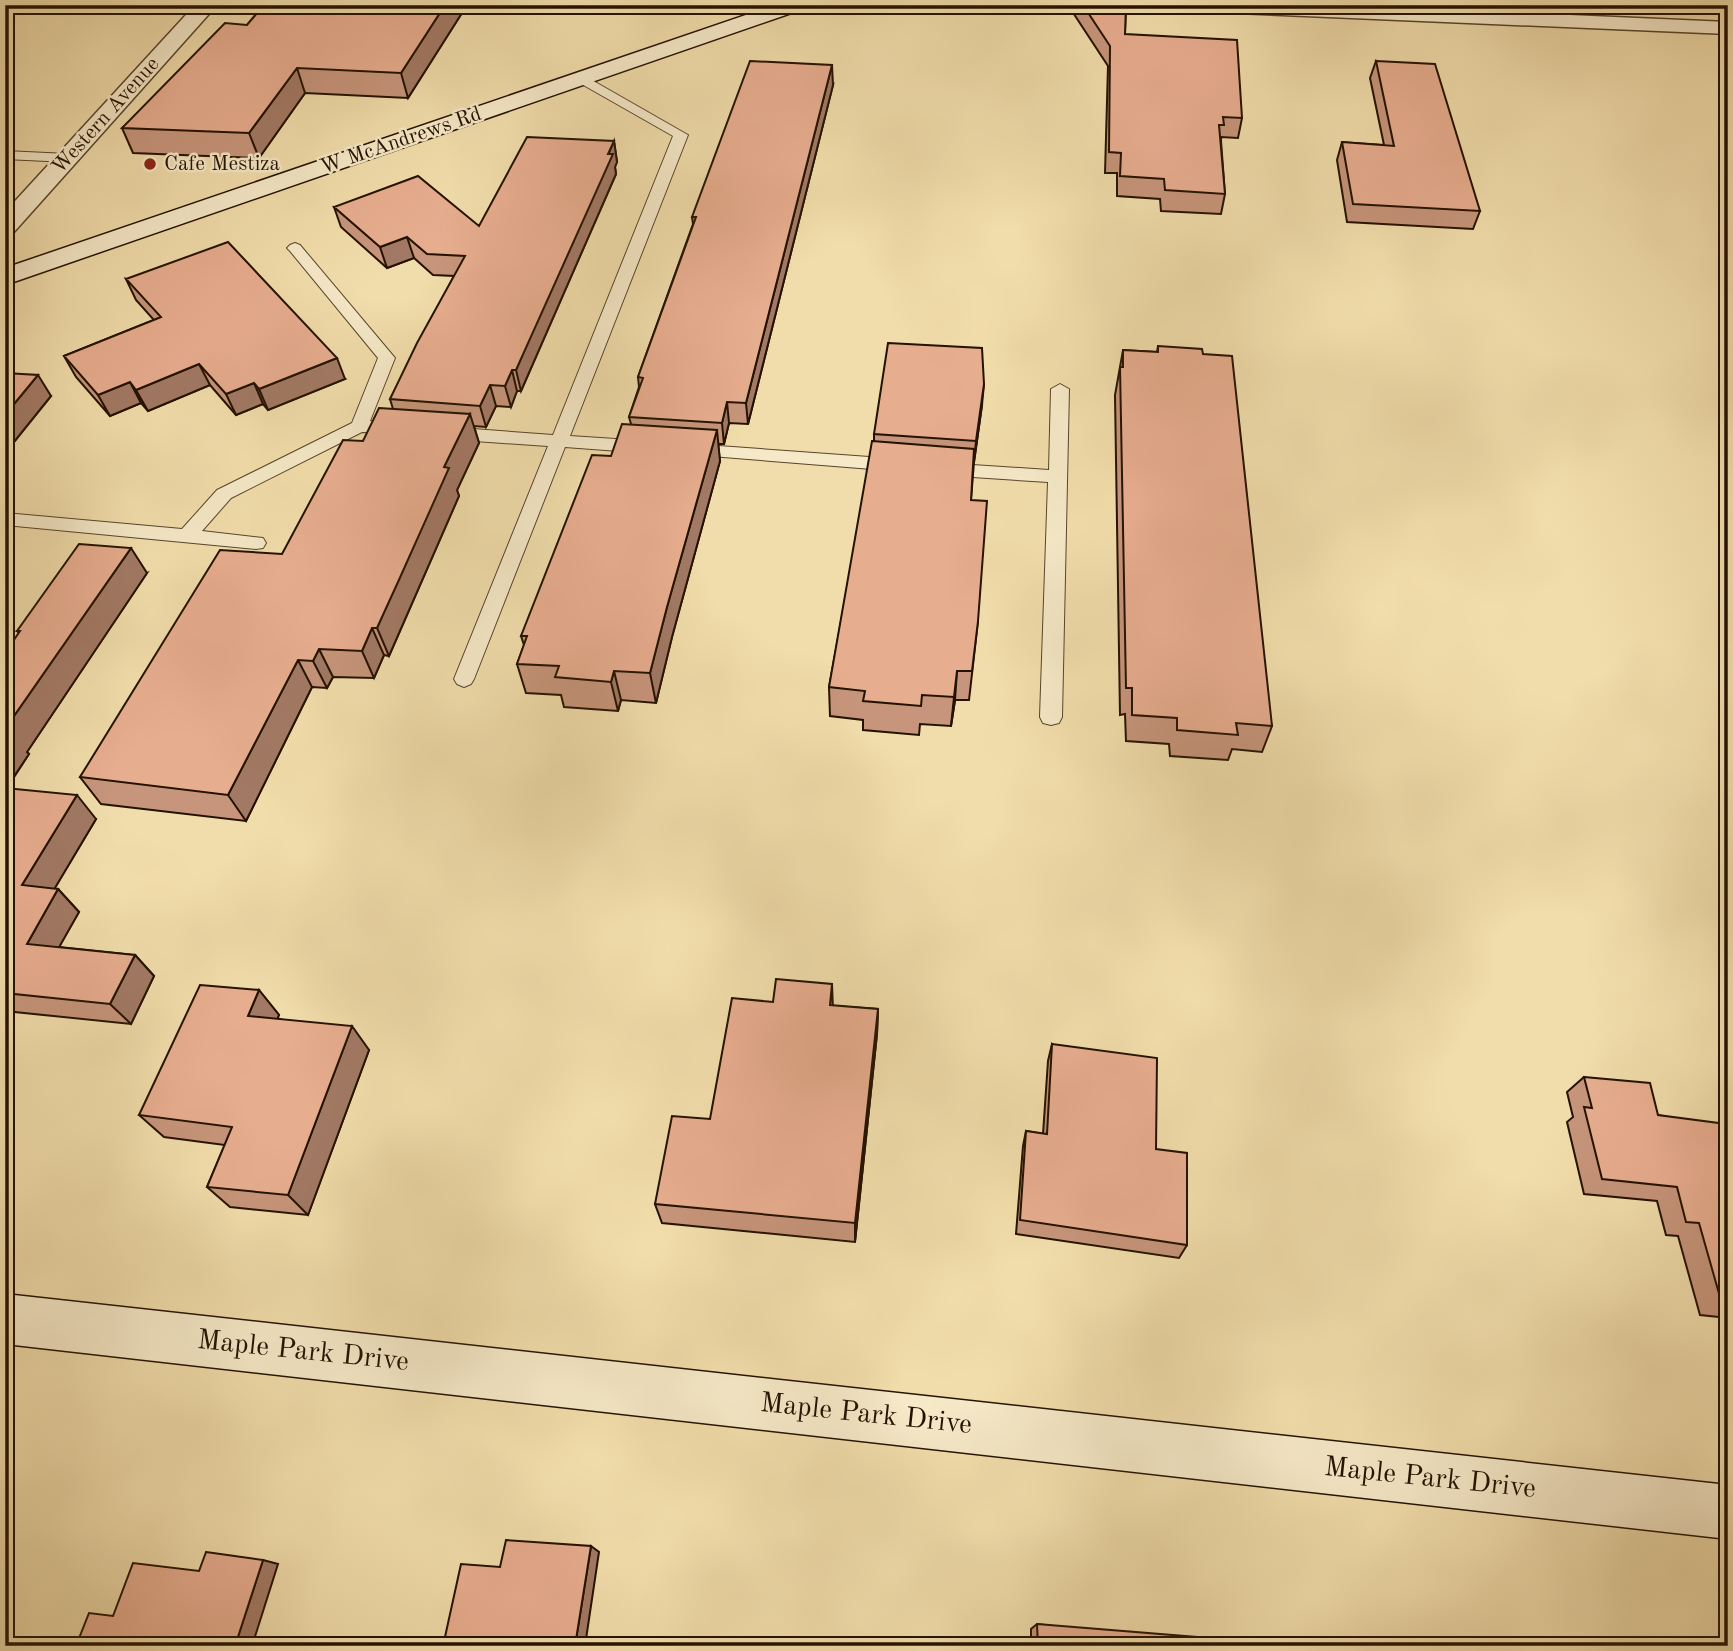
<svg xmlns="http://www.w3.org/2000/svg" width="1733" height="1651" font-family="'Old Standard TT',serif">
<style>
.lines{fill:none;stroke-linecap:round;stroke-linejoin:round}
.lane-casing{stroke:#57452b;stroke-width:2}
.street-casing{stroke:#57452b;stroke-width:3}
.secondary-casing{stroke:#241200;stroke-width:3}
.lane{fill:#f6e9c8;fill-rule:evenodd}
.street{fill:#f6e9c8;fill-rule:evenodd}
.secondary{fill:#f6e9c8;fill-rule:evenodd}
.wall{fill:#c7957b;stroke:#241200;stroke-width:2}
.shaded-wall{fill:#a27964;stroke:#241200;stroke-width:2}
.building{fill:#e7ad8f;stroke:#241200;stroke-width:2}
.poi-dot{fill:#8f2418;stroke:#f6e9c8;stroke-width:2.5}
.labels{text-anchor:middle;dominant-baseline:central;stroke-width:5;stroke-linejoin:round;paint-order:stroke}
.far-street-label{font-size:21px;fill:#241200;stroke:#f6e9c8}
.far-poi-label{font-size:21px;fill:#241200;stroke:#f6e9c8;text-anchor:start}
.near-street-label{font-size:28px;fill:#241200;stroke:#f6e9c8}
</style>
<rect width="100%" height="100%" fill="#f1ddab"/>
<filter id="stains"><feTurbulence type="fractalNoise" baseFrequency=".00286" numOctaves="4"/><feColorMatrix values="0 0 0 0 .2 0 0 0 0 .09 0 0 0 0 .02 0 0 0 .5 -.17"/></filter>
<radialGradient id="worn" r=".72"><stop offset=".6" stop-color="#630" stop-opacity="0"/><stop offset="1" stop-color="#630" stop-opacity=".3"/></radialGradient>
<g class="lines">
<!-- lane casing -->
<g class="lane-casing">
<path id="lane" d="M583,75l105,60 -118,301 76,5 9,6 -9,6 -81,-6 -91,232 -3,5 -7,3 -7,-3 -3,-5 94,-233 -102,-7 -9,-6 9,-6 107,8 120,-299 -95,-54 -2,-3z
M5,151l63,3 7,4 -7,4 -63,-3z
M295,243l5,2 95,113 -25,63 38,4 3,4 -3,4 -46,-1 -131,66 -29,33 61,7 3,5 -3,5 -7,1 -251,-24v-12l177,16 35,-39 135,-67 26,-65 -88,-107 -3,-3 3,-3z
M1060,384l9,5 -7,328 -3,6 -8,2 -8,-2 -3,-6 8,-235 -106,-7 -9,-6 9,-6 107,7 2,-81z
M691,444l206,15 9,6 -9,6 -212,-17 -3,-4 3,-4z"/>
</g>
<!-- street casing -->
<g class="street-casing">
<path id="street" d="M195,5h22l-203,227 -9,3v-23z
M1179,5h162l387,17v12l-539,-23 -7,-2z"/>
</g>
<!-- secondary casing -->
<g class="secondary-casing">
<path id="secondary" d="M775,5h31l-3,4 -798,276v-17z
M5,1294l1723,191v54l-1723,-195z"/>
</g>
<!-- lane -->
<use href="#lane" class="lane"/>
<!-- street -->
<use href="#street" class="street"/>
<!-- secondary -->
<use href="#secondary" class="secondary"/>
</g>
<!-- wall -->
<path class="wall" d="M264,5h203l-59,93 -103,-5 -46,65 -126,-5 -11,-25 125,-103z
M1068,5h58l-1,29 117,84 -4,20 -17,-1v4l4,53 -4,20 -60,-3 -1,-12 -43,-3v-23h-12l3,-107z
M1376,61l104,150 -7,18 -126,-7 -10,-62 5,-18 42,3 -14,-67z
M833,85l-85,339 -19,-1 -5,21h-6l2,17 -48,176 -16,66 -35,-3 -3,11 -54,-4 -3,-12 -35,-2 -9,-29 7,-19 -3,-9 110,-212 -2,-7 10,-30 -1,-10 55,-153 -1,-7z
M614,141l3,21 -2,5 1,7 -95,217h-4l-6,16 -15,-1 -10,21 -12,-1 5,17 -22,47 2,6 -70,160 -5,-1 -10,23 -41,-1 -6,11 -15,-1 -66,134 -145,-17 -21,-27 202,-223 81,-113 30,-32 -3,-10 64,-123 -21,-1 -19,-17 -27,10 -46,-41 -7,-20 145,19z
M126,279l219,100 -77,31 -5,-6 -27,11 -26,-30 -62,26 -7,-8 -31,13 -34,-39 -12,-21 90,-36 -18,-20z
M1158,346l114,380 -10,26 -30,-3 -4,11 -58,-4 -1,-12 -43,-3 -1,-27 -5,1 -5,-320 8,-45 34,2z
M5,373l46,23 -37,46 -9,-1z
M982,405l-8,57 -3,38 7,121 -9,79h-14l-4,26 -31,-2 -1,11 -56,-5v-10l-33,-4 -1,-29 45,-246v-7z
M147,573l-120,179 2,2 -22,34 89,31 -42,70h4l21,23 -20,35 76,8 19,21 -23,48 -126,-13v-358l14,-20 -2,-2z
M259,990l20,25 -2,3 92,32 -61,165 -78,-8 -23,-20 18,-42 -61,-8 -25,-22z
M773,1002l105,7 -1,25 -22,208 -193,-19 -7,-19 55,-85z
M1052,1044l104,105 31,96 -8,13 -163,-24 7,-88 3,-15 17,3 5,-73z
M1584,1077l74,38 70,15v188l-28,-3 -22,-79 -12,-1 -9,-34 -73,-7 -17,-72 6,-5 -6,-25z
M1037,1624l173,22h-179v-17z"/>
<!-- shaded-wall -->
<path class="shaded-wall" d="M445,5h22l-59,93 -7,-25z
M832,65l1,20 -85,339 -2,-21z
M297,68l8,25 -46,65 -10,-25z
M614,141l3,21 -2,5 1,7 -95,217 -5,-21z
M407,237l7,21 -27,10 -7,-21z
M337,358l8,21 -77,31 -9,-21z
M199,364l11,21 -62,26 -12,-21z
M512,370l5,21 -6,16 -6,-21z
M38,375l13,21 -37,46 -9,-13v-14z
M130,382l11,21 -31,13 -12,-21z
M254,383l9,21 -27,11 -10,-21z
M984,384l-2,21 -8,57 2,-21z
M490,385l6,21 -10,21 -6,-21z
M727,402l2,21 -5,21 -2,-21z
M470,414l9,29 -22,47 2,6 -70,160 -12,-28 67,-161z
M717,430l3,31 -48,176 -16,66 -6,-30 17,-66z
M131,548l16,25 -120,179 2,2 -24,36v-61z
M372,628l12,27 -10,23 -12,-27z
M319,649l14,28 -6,11 -14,-27z
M298,660l14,27 -66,134 -18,-26z
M614,671l7,29 -3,11 -7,-29z
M957,671l-2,29 -4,26 3,-29z
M77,795l19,24 -53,89 -21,-23z
M58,889l21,23 -30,53 -22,-21z
M135,955l19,21 -23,48 -21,-20z
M832,984l1,25 -3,-4z
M259,990l20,25 -11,25 -20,-24z
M878,1009l-1,25 -22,208v-19z
M352,1026l17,24 -61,165 -20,-20z
M591,1546l8,6 -14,94h-10z
M263,1560l15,4 -26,82h-17z"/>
<!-- building -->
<path class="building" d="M264,5h181l-44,68 -104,-5 -48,65 -127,-5 103,-105 22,2z
M1083,5h43l-1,29 112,6 5,78 -19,-1 1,8h-5l6,69 -60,-4 -1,-11 -44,-3 1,-23 -12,-1 1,-106z
M750,61l82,4 -86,338 -19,-1 -5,21 -93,-6 14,-39 -5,-1 58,-160h-4z
M1376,61l59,3 45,147 -127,-7 -11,-62 52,4z
M527,137l87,4 -6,13h5l-97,216h-4l-7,16 -15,-1 -10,21 -90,-7 27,-56 48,-87 -38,-2 -20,-17 -27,10 -46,-40 84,-31 61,50z
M228,242l109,116 -78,31 -5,-6 -28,11 -27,-30 -63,26 -6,-8 -32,13 -34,-39 97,-39 -35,-38z
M888,343l94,5 2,36 -8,57 -102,-7z
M1158,346l44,3 1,5 29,2 40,370 -36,-3 2,12 -61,-5v-12l-45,-3v-27h-6l-6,-321h3v-17l35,2z
M5,373l33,2 -33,40z
M379,408l91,6 -26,53 5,1 -51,114 -21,46h-5l-10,23 -43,-2 -6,12 -15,-1 -70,135 -148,-18 140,-227 62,4 61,-114 20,1z
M622,424l95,6 -50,177 -17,66 -36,-2 -3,11 -56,-5 4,-11 -42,-2 10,-28h-6l71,-181 19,1z
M872,441l102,8 -3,51 16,1 -9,120 -6,50h-15l-3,26 -32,-2 -1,11 -58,-5 2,-10 -36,-4z
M79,544l52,4 -126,181 4,1 -4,5v-82l15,-22h-3z
M5,788l72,7 -55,90 36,4 -31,55 108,11 -25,49 -105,-11z
M776,979l56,5 -2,21 48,4 -23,214 -200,-19 17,-88 38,3 22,-121 41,4z
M200,985l59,5 -11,26 104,10 -64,169 -81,-8 25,-60 -93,-12z
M1052,1044l105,14 -1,91 31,4v92l-167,-25 6,-89 21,3z
M1584,1077l66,6 8,32 68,9 2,6v174h-6l-23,-81 -13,-1 -9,-35 -75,-8 -18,-72 8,1z
M506,1540l85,6 -16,100h-132l18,-82 39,3z
M206,1552l57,8 -28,86h-159l13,-33 24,3 20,-53 66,8z
M1037,1624l172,14 1,8h-172z"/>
<!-- markers -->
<circle class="poi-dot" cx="150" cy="164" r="7"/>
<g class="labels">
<!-- far-street labels -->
<g class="far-street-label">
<text transform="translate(106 116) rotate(-48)">Western Avenue</text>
<text transform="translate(401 141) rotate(-19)">W McAndrews Rd</text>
</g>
<!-- far-poi labels -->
<g class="far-poi-label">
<text x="164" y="164">Cafe Mestiza</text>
</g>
<!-- near-street labels -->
<g class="near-street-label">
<text transform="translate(303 1352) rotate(6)">Maple Park Drive</text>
<text transform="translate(866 1415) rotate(6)">Maple Park Drive</text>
<text transform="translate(1430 1479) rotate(6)">Maple Park Drive</text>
</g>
</g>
<!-- margin -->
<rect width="1733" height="1651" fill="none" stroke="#f1ddab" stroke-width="28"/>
<rect x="7" y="7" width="1719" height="1637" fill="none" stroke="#241200" stroke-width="3.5"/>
<rect x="14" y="14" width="1705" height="1623" fill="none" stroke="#241200" stroke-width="2"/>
<rect width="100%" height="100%" filter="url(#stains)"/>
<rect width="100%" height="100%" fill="url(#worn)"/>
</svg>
